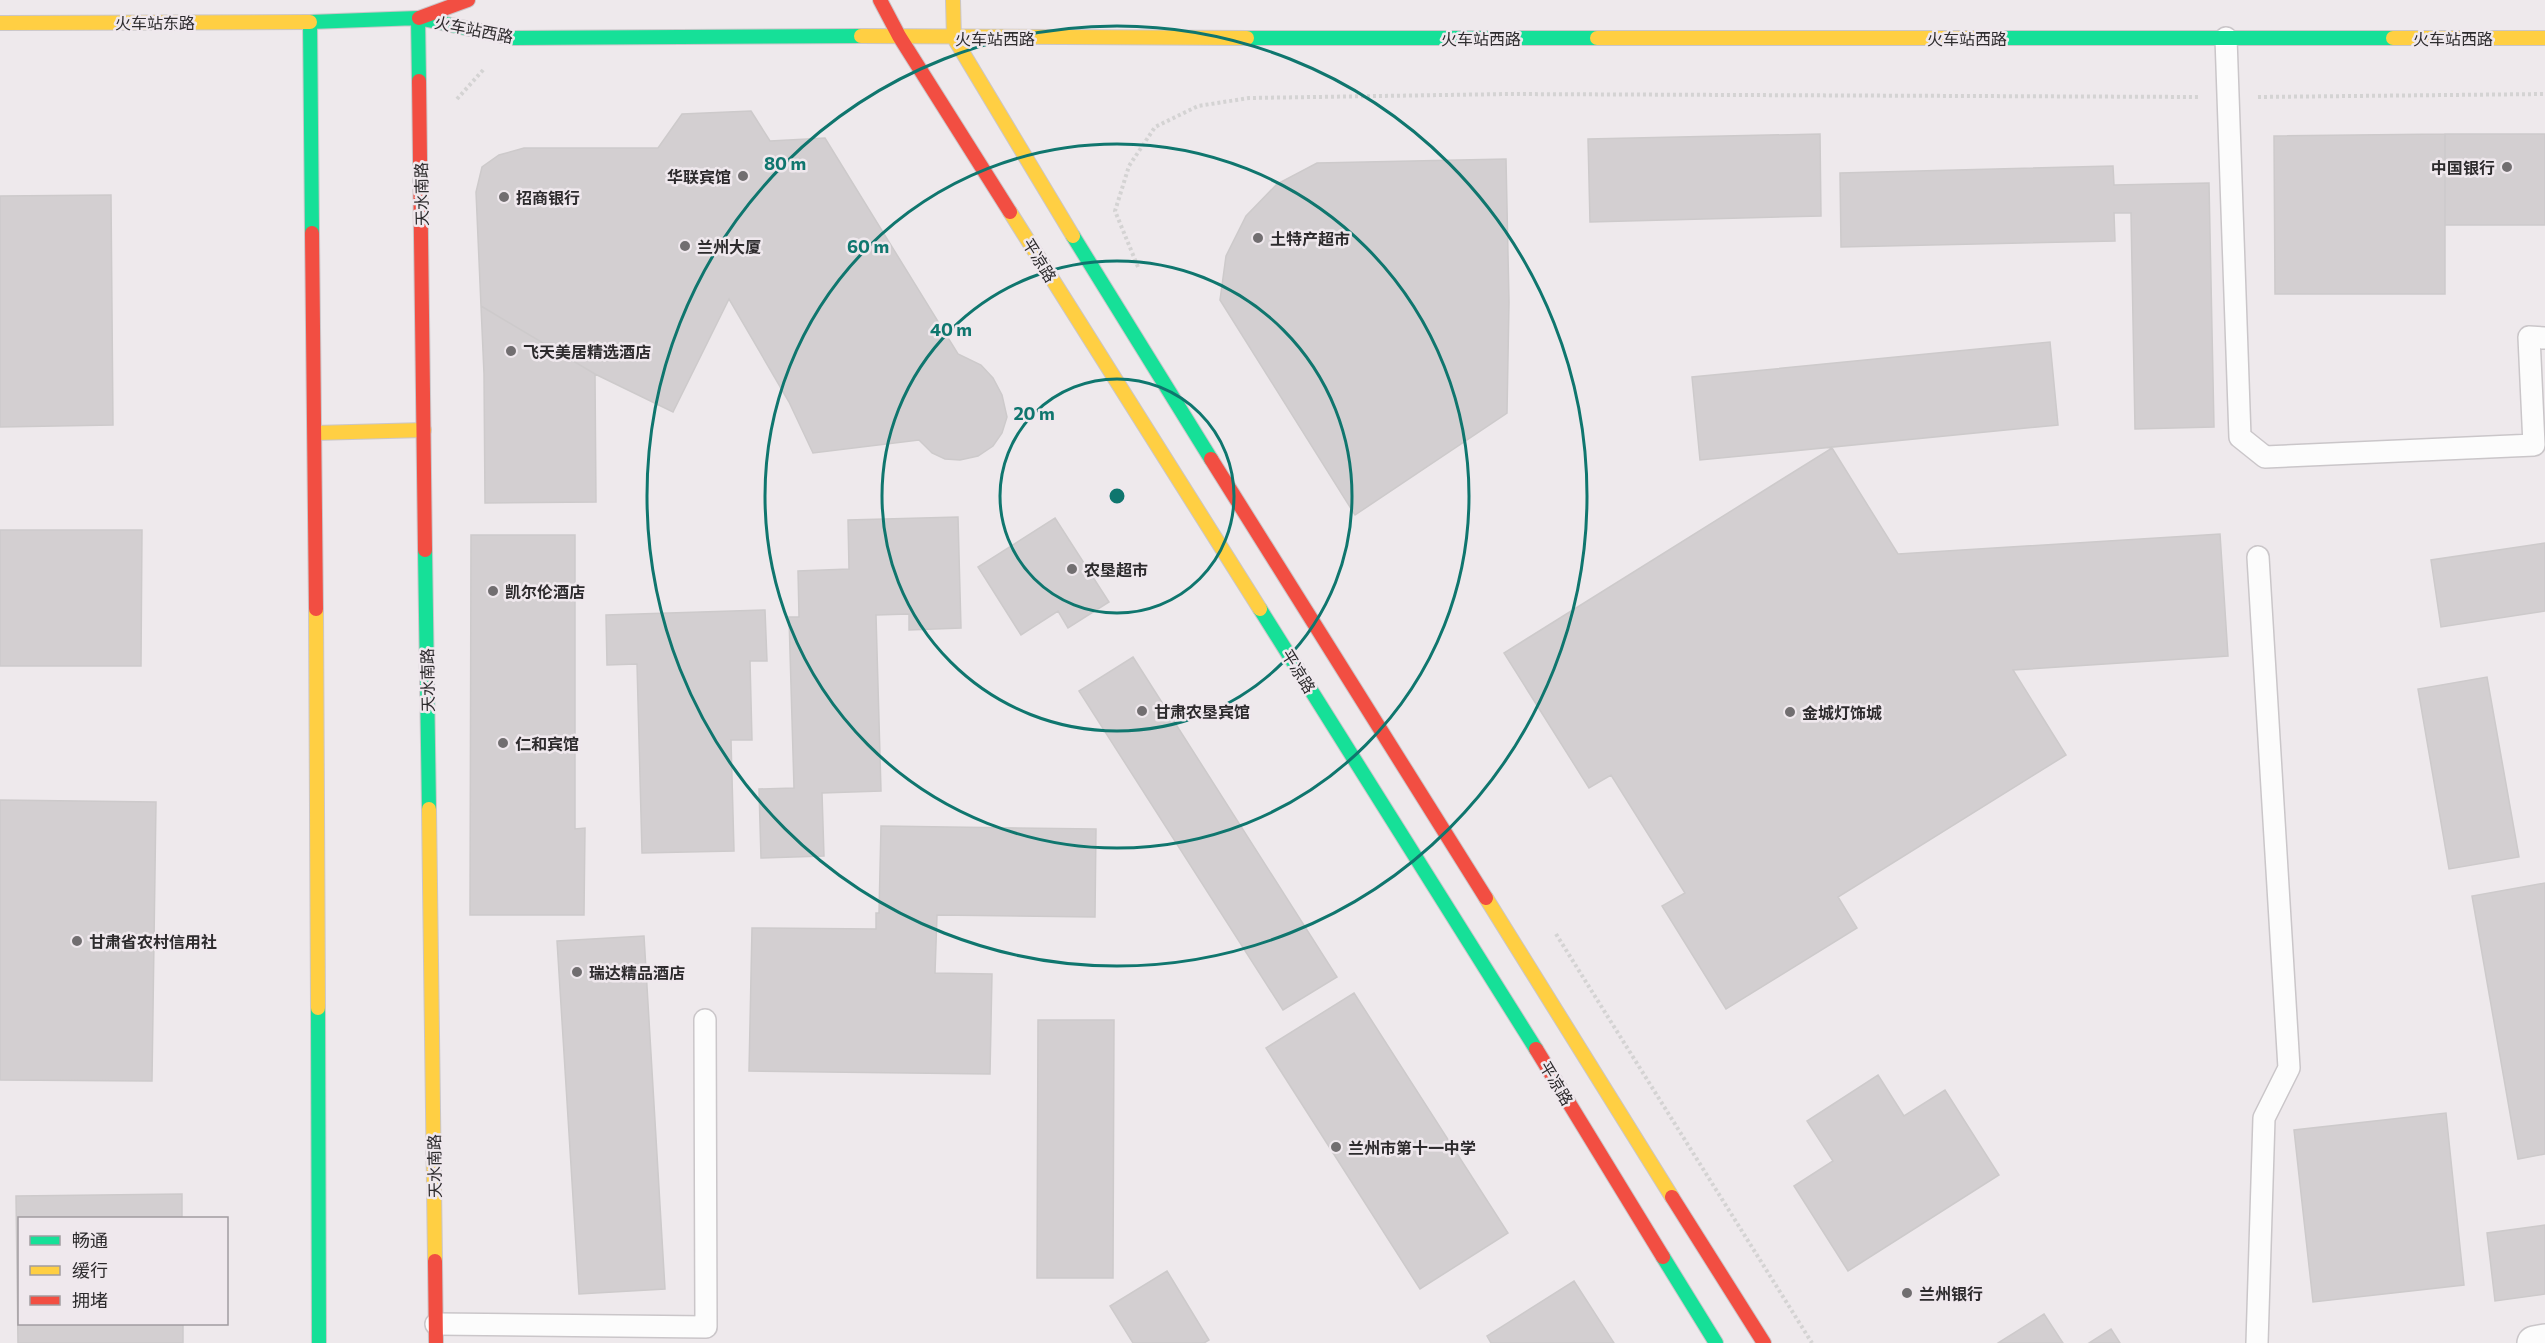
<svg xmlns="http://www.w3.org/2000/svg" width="2545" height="1343" font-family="Commissioner,'Noto Sans SC',sans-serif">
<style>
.building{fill:#d3cfd1;stroke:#cdcacb;stroke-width:1.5}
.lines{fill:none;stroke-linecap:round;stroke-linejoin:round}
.lane-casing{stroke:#cac6c9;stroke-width:24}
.street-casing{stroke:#cac6c9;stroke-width:36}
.fast-casing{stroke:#cac6c9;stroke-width:16}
.slow-casing{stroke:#cac6c9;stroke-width:16}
.jam-casing{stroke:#cac6c9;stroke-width:16}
.path{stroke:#d4d3d3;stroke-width:4;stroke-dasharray:3 3;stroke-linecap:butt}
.lane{stroke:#fcfcfc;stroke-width:21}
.street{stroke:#fcfcfc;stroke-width:33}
.fast{stroke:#16e098;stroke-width:14}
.slow{stroke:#ffcf43;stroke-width:14}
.jam{stroke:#f24e42;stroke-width:14}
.ring{fill:none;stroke:#0f766e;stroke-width:3}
.poi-dot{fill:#716e70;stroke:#efe8ed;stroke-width:2}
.labels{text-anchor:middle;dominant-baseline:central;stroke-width:5;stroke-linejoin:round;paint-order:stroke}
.street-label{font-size:16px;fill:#2d2b2d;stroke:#efe8ed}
.poi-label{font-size:16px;font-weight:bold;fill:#2d2b2d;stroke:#efe8ed;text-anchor:start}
.centre{fill:#0f766e;stroke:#efe8ed;stroke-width:3}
.ring-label{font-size:18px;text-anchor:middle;font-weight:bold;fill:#0f766e;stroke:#efe8ed;stroke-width:5;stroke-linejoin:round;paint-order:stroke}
</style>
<rect width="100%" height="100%" fill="#eee9ec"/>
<!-- building -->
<path class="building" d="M751,111l19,30 55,-3 133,216 23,11 12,13 9,17 5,22 -5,16 -9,13 -15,10 -18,4 -15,-1 -13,-6 -13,-13 -106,13 -24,-51 -60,-103 -56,113 -78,-38 -114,-68 -5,-114 6,-25 17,-12 25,-7h134l24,-34z
M1820,134l1,82 -231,6 -2,-83z
M2445,134v160h-170l-1,-158z
M2445,134h100v91h-100z
M1506,159l3,143 -2,111 -152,102 -135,-215 6,-44 20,-40 31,-32 40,-21z
M2113,166l1,19 95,-2 5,244 -79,2 -4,-216h-17l1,28 -274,6 -1,-74z
M111,195l2,230 -113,2v-231z
M481,306l114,68 1,128 -111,1 -1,-129z
M2050,342l8,83 -358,35 -8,-83z
M1832,448l66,106 322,-20 8,122 -215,14 53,85 -228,142 19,31 -131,81 -64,-103 23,-13 -74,-118 -22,13 -85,-135z
M958,517l3,111 -52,2v-16l-33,1 5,176 -59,2 2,63 -63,2 -2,-69 35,-1 -5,-171h10l-1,-46 51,-2 -1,-49z
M1055,518l54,84 -41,26 -10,-17 -37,24 -43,-68z
M0,530h142l-1,136h-141z
M471,535h104v294l10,-1 -1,87h-114z
M2545,543v68l-104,16 -10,-67z
M765,610l2,51h-17l2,79h-21l3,111 -92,2 -5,-189 -30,1 -1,-50z
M1133,657l204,320 -54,33 -204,-319z
M2487,677l32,180 -70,12 -31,-180z
M0,800l156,2 -4,279 -152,-1z
M881,826l215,3 -1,88 -158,-2 -2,58 57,1 -2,100 -241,-3 3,-143 124,1v-16h3z
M2545,883v271l-27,5 -46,-263z
M644,936l21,353 -86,5 -22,-353z
M1354,993l154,240 -88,56 -154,-241z
M1038,1020h76l-1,258h-76z
M1878,1075l26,41 41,-26 54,85 -151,96 -54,-85 39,-25 -26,-40z
M2446,1113l18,172 -151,17 -19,-172z
M182,1194v24h-162v106h163v19h-165l-2,-147z
M2545,1225v69l-50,7 -8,-68z
M1167,1271l42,69 -5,3h-71l-23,-37z
M1574,1281l40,62h-123l-4,-7z
M2044,1314l19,29h-65z
M2111,1329l9,14h-31z"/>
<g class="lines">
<!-- lane casing -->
<g class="lane-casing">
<path id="lane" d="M2226,38l14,399 25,20 269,-12 -5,-108 16,1
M436,1324l270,3 -1,-307
M2257,1343l7,-225 25,-50 -31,-511"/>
</g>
<!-- street casing -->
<g class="street-casing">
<path id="street" d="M2534,1343l11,-2"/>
</g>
<!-- fast casing -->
<g class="fast-casing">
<path id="fast" d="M418,18l95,20 348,-2
M1247,38h350
M1986,38h407
M312,233l-2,-211 108,-4 1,63
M1073,236l138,223
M425,550l4,259
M1260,609l276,440
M318,1008l1,335
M1663,1257l53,86"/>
</g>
<!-- slow casing -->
<g class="slow-casing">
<path id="slow" d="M953,0l1,38 119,198
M0,23l310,-1
M861,36l386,2
M1597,38h389
M2393,38h152
M1010,212l250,397
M315,433l109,-3
M316,609l2,399
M429,809l6,452
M1486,898l186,299"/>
</g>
<!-- jam casing -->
<g class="jam-casing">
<path id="jam" d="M880,0l19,36 111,176
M419,18l49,-18
M419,81l6,469
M312,233l4,376
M1211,459l275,439
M1536,1049l127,208
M1672,1197l92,146
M435,1261l1,82"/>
</g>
<!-- path -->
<path class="path" d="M2258,97l287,-3
M457,99l27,-30
M1138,267l-23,-56 14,-45 26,-39 43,-21 51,-8 260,-4 690,3
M1556,934l256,409"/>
<!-- lane -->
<use href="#lane" class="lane"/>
<!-- street -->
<use href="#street" class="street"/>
<!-- fast -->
<use href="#fast" class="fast"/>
<!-- slow -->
<use href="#slow" class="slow"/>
<!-- jam -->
<use href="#jam" class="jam"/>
</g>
<!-- distance rings -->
<g class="ring">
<circle cx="1117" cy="496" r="117"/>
<circle cx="1117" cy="496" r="235"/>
<circle cx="1117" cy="496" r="352"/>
<circle cx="1117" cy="496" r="470"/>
</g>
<!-- markers -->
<g class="poi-dot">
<circle cx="2507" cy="167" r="6"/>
<circle cx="743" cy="176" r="6"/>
<circle cx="504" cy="197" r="6"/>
<circle cx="1258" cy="238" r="6"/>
<circle cx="685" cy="246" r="6"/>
<circle cx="511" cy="351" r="6"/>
<circle cx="1072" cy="569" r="6"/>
<circle cx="493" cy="591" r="6"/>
<circle cx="1142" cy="711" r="6"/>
<circle cx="1790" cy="712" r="6"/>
<circle cx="503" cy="743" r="6"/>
<circle cx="77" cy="941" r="6"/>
<circle cx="577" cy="972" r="6"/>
<circle cx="1336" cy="1147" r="6"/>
<circle cx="1907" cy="1293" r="6"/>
</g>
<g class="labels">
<!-- street labels -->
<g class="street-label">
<text x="155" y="22">火车站东路</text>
<text transform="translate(474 29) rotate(11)">火车站西路</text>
<text x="995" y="38">火车站西路</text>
<text x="1481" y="38">火车站西路</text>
<text x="1967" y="38">火车站西路</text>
<text x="2453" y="38">火车站西路</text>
<text transform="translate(421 194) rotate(-91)">天水南路</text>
<text transform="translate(1040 260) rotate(58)">平凉路</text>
<text transform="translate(1299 671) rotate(58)">平凉路</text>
<text transform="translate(427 680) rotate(-91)">天水南路</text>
<text transform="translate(1557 1083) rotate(59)">平凉路</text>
<text transform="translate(434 1166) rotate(-91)">天水南路</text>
</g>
<!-- poi labels -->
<g class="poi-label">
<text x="2495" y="167" text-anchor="end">中国银行</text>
<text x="731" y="176" text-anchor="end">华联宾馆</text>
<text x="516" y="197">招商银行</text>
<text x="1270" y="238">土特产超市</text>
<text x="697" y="246">兰州大厦</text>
<text x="523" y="351">飞天美居精选酒店</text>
<text x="1084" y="569">农垦超市</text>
<text x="505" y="591">凯尔伦酒店</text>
<text x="1154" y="711">甘肃农垦宾馆</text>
<text x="1802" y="712">金城灯饰城</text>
<text x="515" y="743">仁和宾馆</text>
<text x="89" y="941">甘肃省农村信用社</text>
<text x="589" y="972">瑞达精品酒店</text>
<text x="1348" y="1147">兰州市第十一中学</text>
<text x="1919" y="1293">兰州银行</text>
</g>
</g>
<circle cx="1117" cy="496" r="9" class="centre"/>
<g class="ring-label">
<text x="785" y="170">80 m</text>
<text x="868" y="253">60 m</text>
<text x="951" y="336">40 m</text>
<text x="1034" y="420">20 m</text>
</g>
<!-- legend -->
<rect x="18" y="1217" width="210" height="108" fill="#efe8ed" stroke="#a19ca0" stroke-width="1.5"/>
<rect x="30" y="1236" width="30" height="9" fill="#16e098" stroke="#a19ca0" stroke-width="1.5"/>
<text x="72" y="1247" font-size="18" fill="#2d2b2d">畅通</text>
<rect x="30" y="1266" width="30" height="9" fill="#ffcf43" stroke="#a19ca0" stroke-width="1.5"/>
<text x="72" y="1277" font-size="18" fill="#2d2b2d">缓行</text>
<rect x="30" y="1296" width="30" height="9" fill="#f24e42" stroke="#a19ca0" stroke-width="1.5"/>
<text x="72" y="1307" font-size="18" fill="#2d2b2d">拥堵</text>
</svg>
